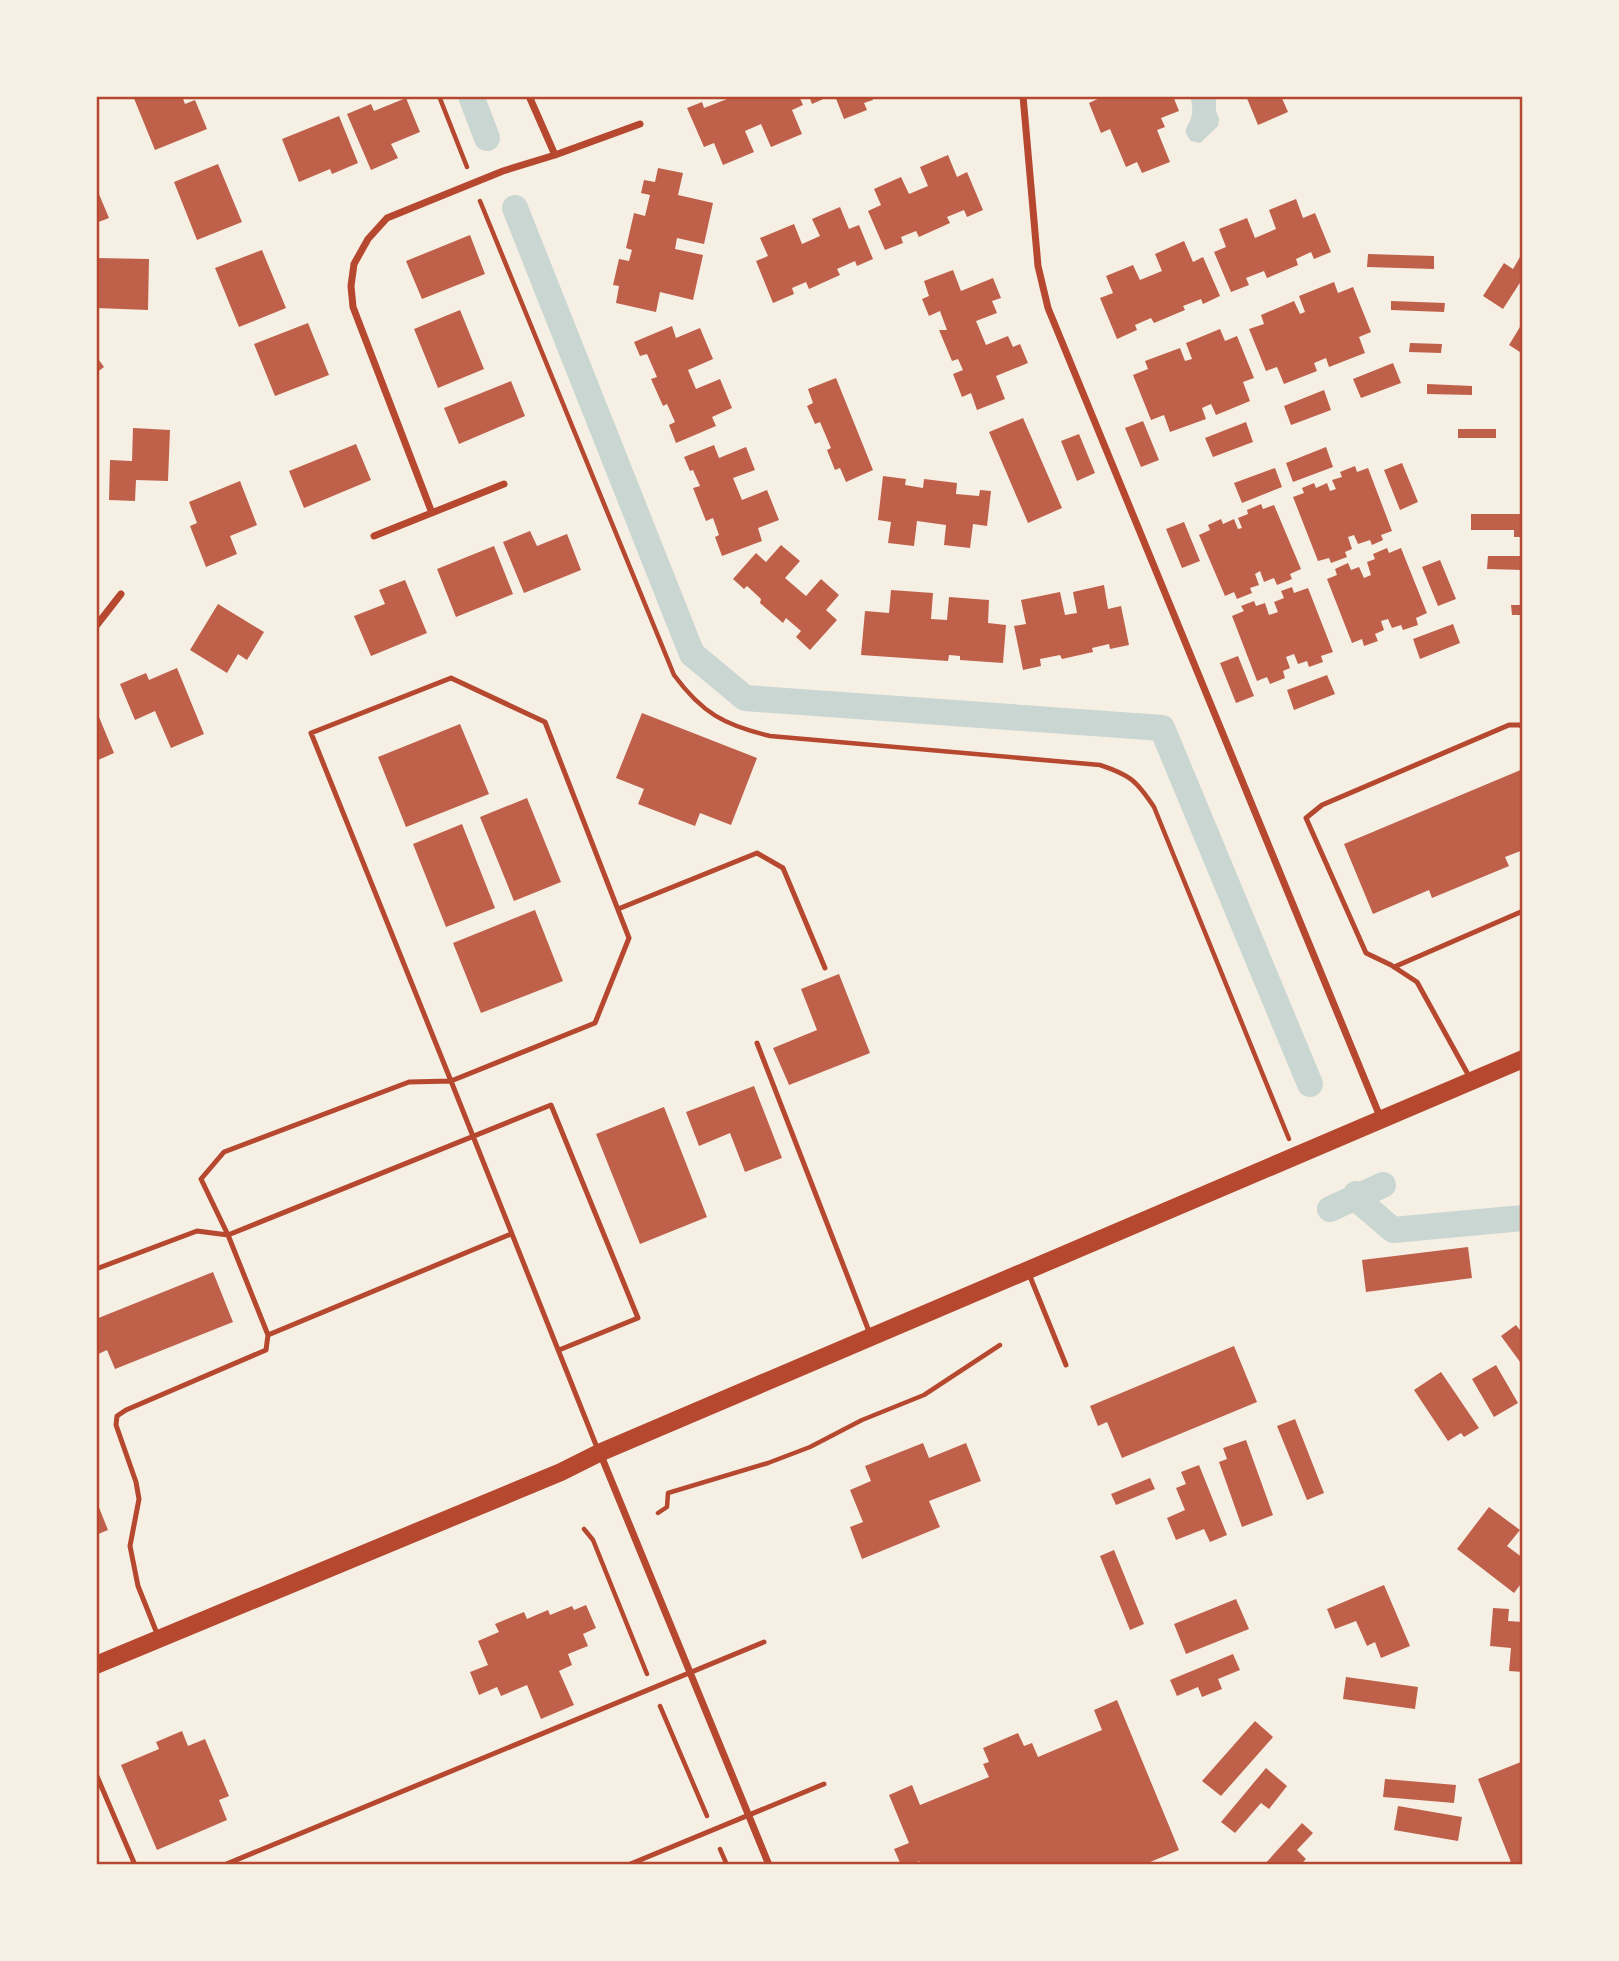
<svg xmlns="http://www.w3.org/2000/svg" width="1619" height="1961" font-family="Rubik,sans-serif">
<style>
.water{fill:#c9d6d2}
.lines{fill:none;stroke-linecap:round;stroke-linejoin:round}
.canal{stroke:#c9d6d2;stroke-width:26}
.building{fill:#bf614a}
.path{stroke:#b5482f;stroke-width:4.5}
.service{stroke:#b5482f;stroke-width:5}
.minor{stroke:#b5482f;stroke-width:7}
.primary{stroke:#b5482f;stroke-width:18}
.neatline{fill:none;stroke:#b5482f;stroke-width:2.5}
</style>
<rect width="100%" height="100%" fill="#f6efe4"/>
<!-- water -->
<path class="water" d="M1191,96h25v15l3,8 -1,7 -18,17 -9,-2c-11,-14 -1,-13 1,-27 1,-6 -1,-12 -1,-18z"/>
<g class="lines">
<!-- canal -->
<path class="canal" d="M471,96l16,42
M515,208l177,446 53,44 417,30 148,356
M1356,1194l2,6 35,30 130,-12
M1330,1209l53,-24"/>
</g>
<!-- building -->
<path class="building" d="M133,96h49l3,8 10,-4 12,29 -52,21z
M726,96h73l4,9 -11,5 10,24 -31,13 -10,-23 -16,7 9,21 -31,13 -9,-22 -10,4 -17,-39 15,-6 2,6 23,-9z
M809,96h21l-18,8z
M835,96h37l1,4 -9,3 3,7 -23,9z
M1104,96h69l6,15 -18,7 4,9 -8,3 13,32 -28,11 -5,-11 -11,5 -16,-38 -9,4 -12,-30z
M1246,96h35l7,16 -30,13z
M406,98l14,34 -29,12 7,14 -27,12 -24,-56 24,-10 3,7z
M339,116l19,47 -26,11 -2,-5 -31,13 -17,-43z
M948,155l9,22 10,-5 16,38 -16,7 -3,-7 -17,7 3,6 -31,14 -3,-6 -15,6 2,6 -18,7 -17,-39 13,-6 -7,-16 27,-12 8,17 19,-8 -8,-19z
M218,164l24,58 -45,18 -23,-58z
M658,168l25,5 -5,22 35,8 -9,41 -27,-6 -2,11 28,6 -10,45 -33,-8 -4,20 -40,-9 3,-17 -6,-1 6,-26 10,2 3,-11 -6,-2 8,-35 11,3 5,-21 -9,-2 3,-13 11,2z
M96,187l13,31 -13,5z
M1296,199l7,19 12,-5 16,39 -17,7 -3,-7 -15,7 2,6 -31,13 -3,-7 -18,7 3,7 -18,7 -17,-40 12,-5 -7,-18 28,-11 8,20 21,-9 -7,-19z
M840,207l9,22 10,-4 14,34 -16,7 -2,-5 -18,8 3,6 -31,14 -3,-7 -14,6 2,6 -21,9 -17,-42 12,-5 -8,-18 34,-14 8,20 18,-8 -8,-17z
M470,235l15,39 -63,25 -16,-38z
M1184,241l9,21 10,-5 17,39 -17,8 -2,-5 -18,7 2,4 -31,13 -3,-5 -16,7 2,5 -20,9 -17,-41 13,-5 -7,-17 27,-11 7,15 22,-9 -7,-17z
M262,250l24,58 -47,19 -24,-59z
M1368,254l66,2v13l-67,-2z
M1520,257l3,2v19l-20,31 -20,-13 21,-33 9,6z
M96,258l53,1 -1,51 -52,-2z
M953,270l8,21 32,-13 8,20 -9,3 5,12 -21,8 10,24 22,-9 5,11 7,-3 8,19 -32,13 9,23 -28,11 -6,-17 -9,4 -9,-23 10,-4 -5,-11 -6,2 -13,-31h8l-7,-19 -11,5 -7,-17 7,-3 -5,-15z
M1334,282l4,11 15,-6 18,45 -12,5 6,16 -36,14 -3,-9 -12,5 3,8 -33,13 -7,-17 -11,4 -17,-42 15,-5 -3,-9 33,-14 6,13 5,-2 -6,-16z
M1391,301l54,2 -1,9 -53,-2z
M460,310l24,59 -46,19 -24,-59z
M1523,322v32l-14,-9z
M308,323l21,52 -54,21 -21,-52z
M672,326l4,12 24,-10 13,31 -25,11 8,19 24,-10 12,29 -20,9 4,9 -40,17 -7,-18 6,-3 -8,-18 -4,2 -12,-27 6,-2 -10,-23 -7,2 -6,-14z
M1220,329l5,12 12,-5 17,42 -11,4 7,19 -34,14 -5,-11 -9,4 4,11 -36,13 -6,-17 -13,5 -18,-45 15,-6 -3,-8 35,-13 5,13 7,-2 -6,-16z
M1410,343l32,1 -1,9 -32,-1z
M96,356l8,11 -8,6z
M1393,363l8,20 -40,15 -8,-19z
M836,378l37,92 -27,12 -6,-14 -5,2 -8,-20 4,-2 -11,-26 -5,2 -8,-18 6,-3 -5,-14z
M511,381l14,35 -66,28 -15,-36z
M1427,384l45,2v9l-45,-1z
M1324,390l7,20 -40,15 -7,-19z
M1023,418l39,90 -34,15 -39,-91z
M1143,421l16,39 -18,7 -16,-39z
M1246,422l7,20 -40,15 -8,-19z
M133,428l37,2 -2,51 -32,-1 -1,21 -26,-1 1,-40 22,1z
M1458,429h38v9h-38z
M1079,434l16,39 -18,8 -16,-40z
M356,444l15,36 -67,28 -15,-37z
M714,445l5,13 27,-11 9,23 -22,8 9,22 25,-10 12,30 -21,8 4,13 -40,15 -7,-19 4,-2 -6,-17 -7,3 -13,-33 7,-2 -7,-16 -3,1 -6,-14z
M1326,447l7,20 -40,15 -7,-19z
M1402,463l16,39 -18,8 -16,-40z
M1355,466l2,6 11,-4 24,63 -11,4 2,5 -11,5 -2,-5 -12,4 -4,-9 -6,2 4,12 -7,3 2,5 -16,6 -2,-5 -11,3 -25,-64 11,-4 -2,-5 12,-5 2,5 11,-5 3,8 6,-2 -4,-9 10,-3 -2,-5z
M1275,468l7,19 -40,16 -8,-20z
M883,476l23,3 -1,6 18,3 1,-9 33,4 -1,11 23,2 1,-6 11,1 -4,35 -14,-2 -3,24 -26,-3 2,-20 -29,-4 -3,25 -26,-3 3,-21 -13,-2z
M240,481l17,44 -27,11 7,18 -31,13 -16,-41 7,-3 -8,-21z
M1261,504l2,5 11,-4 27,64 -11,5 2,5 -15,6 -3,-7 -10,4 -4,-11 -5,3 4,11 -9,3 2,5 -15,6 -3,-7 -9,4 -26,-61 11,-5 -2,-5 13,-6 2,5 11,-5 4,10 4,-1 -4,-10 10,-4 -1,-4z
M1471,514h52v23h-9v-7h-43z
M1184,522l16,39 -18,7 -16,-39z
M530,531l7,15 30,-12 14,36 -57,23 -21,-51z
M781,545l19,16 -15,17 21,18 15,-17 18,16 -13,15 11,10 -27,30 -14,-13 5,-6 -15,-13 -3,5 -23,-20 1,-4 -14,-13 -3,3 -11,-10 23,-26 10,9z
M494,546l19,48 -57,23 -19,-48z
M1387,548l2,5 12,-5 26,65 -11,5 2,7 -15,5 -2,-5 -9,3 -4,-9 -7,2 3,9 -9,4 3,7 -14,5 -2,-7 -10,4 -25,-64 10,-4 -2,-6 13,-6 3,7 8,-3 5,11 7,-3 -4,-13 8,-3 -2,-5z
M1488,556h35v14l-36,-1z
M1440,560l16,39 -18,7 -16,-39z
M405,580l22,53 -56,23 -17,-40 31,-12 -6,-14z
M1104,585l4,24 13,-3 8,39 -19,4 -1,-5 -17,4 1,4 -31,7 -2,-4 -20,4 1,7 -18,4 -9,-44 12,-2 -5,-24 39,-8 5,23 12,-2 -4,-21z
M1292,587l2,6 14,-5 25,64 -12,4 2,6 -14,5 -2,-6 -9,3 -4,-10 -8,3 4,11 -7,3 2,7 -15,6 -3,-7 -10,4 -25,-65 12,-5 -3,-5 13,-5 2,5 9,-3 4,12 9,-3 -4,-10 10,-4 -3,-7z
M891,590l42,3 -2,26 16,1 2,-23 40,3 -1,23 18,2 -3,38 -43,-3v-4l-11,-1 -1,6 -87,-6 4,-44 24,2z
M218,604l46,28 -17,28 -9,-6 -11,19 -37,-23z
M1511,605h12v10h-11z
M1453,624l7,19 -40,16 -7,-20z
M1238,656l16,40 -18,7 -16,-40z
M177,668l27,66 -33,14 -16,-37 -20,9 -15,-36 26,-11 3,7z
M1327,675l8,19 -41,16 -7,-20z
M96,710l18,43 -18,8z
M642,713l115,45 -26,67 -31,-12 -5,13 -57,-22 6,-15 -28,-11z
M460,724l29,70 -83,33 -28,-70z
M1523,769v81l-18,7 4,9 -77,32 -3,-8 -56,24 -29,-70z
M527,798l34,84 -47,19 -34,-84z
M462,824l33,84 -49,19 -33,-83z
M535,910l28,71 -82,32 -28,-70z
M839,974l31,79 -81,32 -16,-37 44,-18 -16,-41z
M754,1086l28,72 -37,14 -15,-39 -31,13 -13,-34z
M664,1107l43,110 -67,27 -44,-110z
M1468,1247l4,31 -106,14 -4,-32z
M213,1272l20,50 -118,47 -8,-19 -11,5v-36z
M1516,1325l7,9v32l-22,-30z
M1234,1346l23,56 -135,56 -15,-36 -9,4 -8,-20z
M1496,1365l22,38 -24,14 -22,-38z
M1441,1372l38,56 -15,9 -3,-4 -13,8 -34,-51z
M1295,1419l29,74 -17,7 -30,-74z
M1246,1440l27,75 -31,12 -23,-65 8,-3 -4,-11z
M923,1443l6,15 37,-15 15,38 -52,20 11,26 -78,32 -12,-32 13,-5 -13,-32 21,-9 -6,-15z
M1199,1465l28,70 -17,7 -6,-13 -28,11 -9,-22 18,-8 -9,-22 10,-4 -5,-12z
M1150,1478l5,11 -39,16 -5,-11z
M96,1500l12,30 -12,5z
M1489,1507l31,23 -13,16 16,12v23l-9,12 -57,-44z
M1114,1550l30,74 -14,6 -30,-74z
M1384,1585l26,61 -29,12 -6,-16 -8,4 -11,-25 -21,8 -8,-20z
M1236,1599l13,30 -63,25 -12,-30z
M586,1605l10,23 -13,6 5,12 -20,8 4,11 -13,6 15,34 -33,14 -14,-34 -26,11 -4,-9 -18,8 -9,-23 18,-7 -10,-24 21,-9 -4,-8 29,-12 3,7 21,-9 2,5 22,-9 2,4z
M1493,1608l16,1 -1,12 15,1v50l-14,-1 2,-23 -21,-2z
M1233,1654l7,16 -22,9 4,10 -20,8 -4,-10 -21,9 -7,-16z
M1346,1677l72,10 -3,22 -72,-10z
M1117,1700l62,150 -36,15h-222l-2,-4 -8,4h-10l-7,-16 15,-6 -20,-48 23,-10 8,20 69,-28 -6,-13 6,-2 -6,-14 35,-15 6,13 8,-3 6,14 64,-27 -8,-20z
M1255,1721l18,16 -52,59 -19,-15z
M182,1731l6,15 17,-7 24,57 -10,4 8,20 -70,30 -36,-85 38,-16 -3,-7z
M1521,1762l2,4v97l-11,2 -34,-86z
M1266,1768l21,18 -18,23 -8,-6 -26,30 -14,-11z
M1385,1779l71,6 -2,18 -71,-6z
M1398,1806l64,11 -4,24 -64,-11z
M1302,1823l11,10 -16,17 9,9 -6,6h-36z"/>
<g class="lines">
<!-- path -->
<path class="path" d="M439,96l28,71
M480,201l194,474c28,38 50,50 96,61l330,29c30,10 36,15 54,42l135,332
M658,1513l9,-6 1,-14 100,-30 42,-16 52,-27 62,-25 76,-50
M584,1529l9,11 54,134
M660,1706l47,110
M720,1849l7,16"/>
<!-- service -->
<path class="service" d="M618,909l139,-56 26,15 42,100
M1394,967l129,-56
M757,1043l113,291
M1470,1078l-53,-96 -26,-17 -25,-12 -60,-135 16,-13 187,-80h11l3,3
M228,1235l-27,-56 23,-27 185,-70 42,-1 144,-58 34,-85 -84,-216 -94,-44 -140,55 140,348 147,369
M96,1269l101,-38 31,4
M1029,1274l37,91
M268,1335l243,-101
M158,1636l-20,-50 -8,-40 9,-47 -3,-17 -20,-57 1,-9 9,-6 140,-60 2,-15 -40,-100 323,-130 87,213 -79,32
M96,1774l39,91
M224,1865l540,-223
M628,1865l196,-81"/>
<!-- minor -->
<path class="minor" d="M529,96l26,59
M1023,96l15,170 10,42 333,811
M432,513l-79,-206 -2,-21 3,-22 14,-25 19,-21 116,-47 52,-16 85,-31
M374,536l130,-52
M96,626l25,-32
M600,1453l169,412"/>
<!-- primary -->
<path class="primary" d="M96,1665l465,-193 38,-19 924,-394"/>
</g>
<!-- border -->
<rect width="1619" height="1961" fill="none" stroke="#f6efe4" stroke-width="196"/>
<rect x="98" y="98" width="1423" height="1765" class="neatline"/>
</svg>
